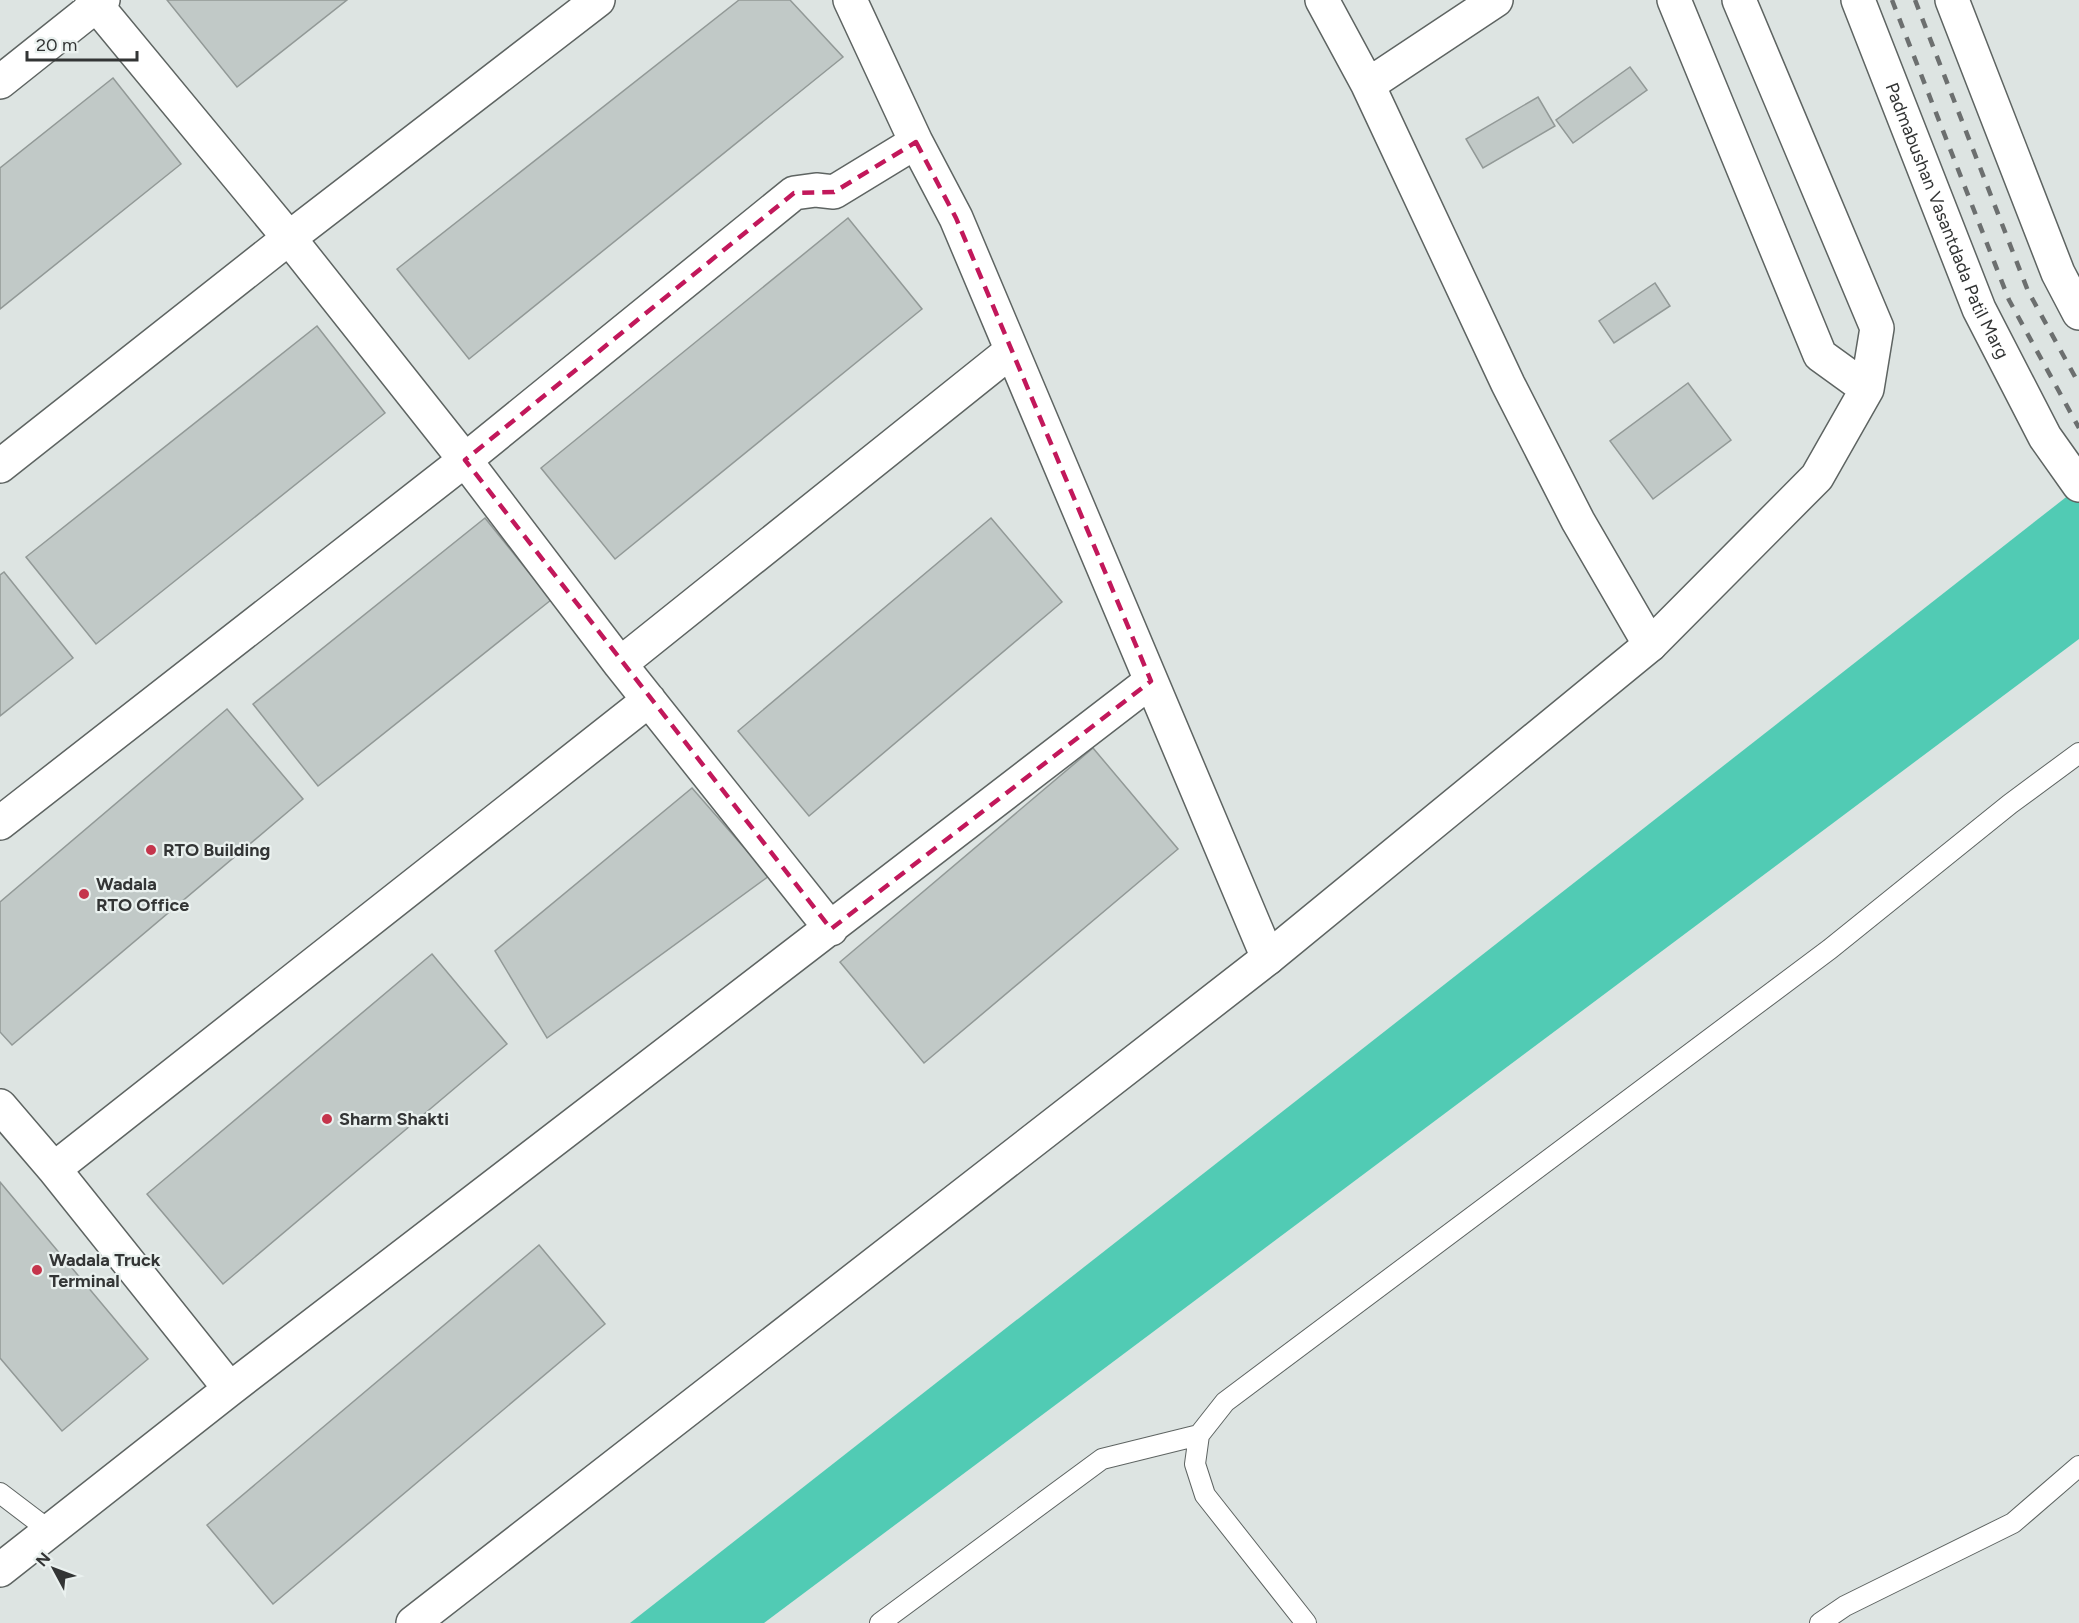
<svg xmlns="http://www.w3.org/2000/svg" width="2079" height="1623" font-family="Figtree,sans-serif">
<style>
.water{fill:#51cbb4}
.building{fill:#c1c9c7;stroke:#929997;stroke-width:1.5}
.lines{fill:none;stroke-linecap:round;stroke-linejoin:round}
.lane-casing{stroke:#5e6462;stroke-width:22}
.street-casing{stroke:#5e6462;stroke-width:36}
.secondary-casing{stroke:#5e6462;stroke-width:36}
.primary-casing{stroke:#5e6462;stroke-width:36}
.lane{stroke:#fff;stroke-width:20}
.street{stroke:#fff;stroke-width:33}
.secondary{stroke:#fff;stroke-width:33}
.primary{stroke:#fff;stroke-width:33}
.rail{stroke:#6c6f6f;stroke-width:4.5;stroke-dasharray:10 10;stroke-linecap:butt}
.marked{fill:none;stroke:#c2185b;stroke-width:4.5;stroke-dasharray:12 8;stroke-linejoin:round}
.poi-dot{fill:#c5354c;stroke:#eaf1ef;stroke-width:2}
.labels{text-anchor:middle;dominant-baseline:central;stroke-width:4.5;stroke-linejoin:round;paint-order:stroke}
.street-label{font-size:18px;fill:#333535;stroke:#eaf1ef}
.poi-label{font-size:18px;font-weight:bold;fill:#333535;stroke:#eaf1ef;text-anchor:start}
</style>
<rect width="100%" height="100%" fill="#dde4e2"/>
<!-- water -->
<path class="water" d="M2079,487v152l-1315,984h-134z"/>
<!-- building -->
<path class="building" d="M167,0h180l-110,87z
M739,0h51l53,57 -374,302 -72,-90z
M1630,67l17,23 -74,53 -17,-23z
M113,78l68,86 -181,145v-141z
M1538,97l17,29 -72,42 -17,-29z
M848,218l74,91 -307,250 -74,-91z
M1655,283l15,23 -56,37 -15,-22z
M317,326l68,87 -289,231 -70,-87z
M1688,383l43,57 -78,59 -43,-58z
M485,518l66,82 -233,186 -65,-82z
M991,518l71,84 -253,214 -71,-85z
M4,572l69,86 -73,58v-141z
M227,709l76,90 -291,246 -12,-13v-130z
M1093,748l85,101 -254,214 -84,-101z
M692,788l77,88 -222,162 -52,-87z
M432,954l75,90 -284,240 -76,-90z
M0,1182l148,177 -86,72 -62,-73z
M539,1245l66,79 -332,280 -66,-79z"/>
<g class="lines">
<!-- lane casing -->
<g class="lane-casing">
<path id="lane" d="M0,1493l50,38
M880,1623l222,-164 97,-24
M1306,1623l-101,-128 -10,-31 4,-29 26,-33 605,-453 180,-145 69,-51
M1820,1623l25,-17 168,-83 66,-57"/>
</g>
<!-- street casing -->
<g class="street-casing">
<path id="street" d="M92,0l197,238 176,222 155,204 211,265
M850,0l66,142 40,76 312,740
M1322,0l46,85 140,299 70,137 72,124
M0,82l103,-82
M1368,85l128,-85
M0,466l289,-228 309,-238
M620,664l391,-313
M0,823l465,-363 329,-267 22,-3 18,2 82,-50
M0,1106l54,63 176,220
M54,1169l595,-469
M0,1570l230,-181 921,-708"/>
</g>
<!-- secondary casing -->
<g class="secondary-casing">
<path id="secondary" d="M1674,0l146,355 47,34
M413,1623l855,-665 382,-313 167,-168 50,-88 10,-61 -138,-328"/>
</g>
<!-- primary casing -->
<g class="primary-casing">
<g id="primary">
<path id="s1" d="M1858,0l121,309 66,128 34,48"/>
<path d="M1952,0l106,273 21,40"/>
</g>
</g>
<!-- lane -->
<use href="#lane" class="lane"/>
<!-- street -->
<use href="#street" class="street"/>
<!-- secondary -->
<use href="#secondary" class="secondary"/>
<!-- primary -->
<use href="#primary" class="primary"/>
<!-- rail -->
<path class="rail" d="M1892,0l117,300 70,128
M1915,0l113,291 51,93"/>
</g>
<!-- marked area -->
<path class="marked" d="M916,142l40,76 195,463 -320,248 -366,-469 329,-267 40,-1z"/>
<!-- markers -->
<g class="poi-dot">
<circle cx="151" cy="850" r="6"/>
<circle cx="84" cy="894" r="6"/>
<circle cx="327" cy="1119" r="6"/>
<circle cx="37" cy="1270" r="6"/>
</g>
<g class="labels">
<!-- street labels -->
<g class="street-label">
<text stroke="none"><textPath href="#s1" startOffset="238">Padmabushan Vasantdada Patil Marg</textPath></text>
</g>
<!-- poi labels -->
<g class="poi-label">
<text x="163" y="850">RTO Building</text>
<text x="96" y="884">Wadala<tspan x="96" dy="21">RTO Office</tspan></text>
<text x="339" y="1119">Sharm Shakti</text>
<text x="49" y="1260">Wadala Truck<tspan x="49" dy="21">Terminal</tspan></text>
</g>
</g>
<!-- north arrow -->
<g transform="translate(54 1569) rotate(311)" stroke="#eaf1ef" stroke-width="4.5" paint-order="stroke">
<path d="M0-4.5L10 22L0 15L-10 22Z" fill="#333535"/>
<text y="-9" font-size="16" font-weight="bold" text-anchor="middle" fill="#333535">N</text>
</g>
<!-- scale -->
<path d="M27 51v9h110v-9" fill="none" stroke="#333535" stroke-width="3"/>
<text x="36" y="51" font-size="18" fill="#333535" stroke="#eaf1ef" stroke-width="4.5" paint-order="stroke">20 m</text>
</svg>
